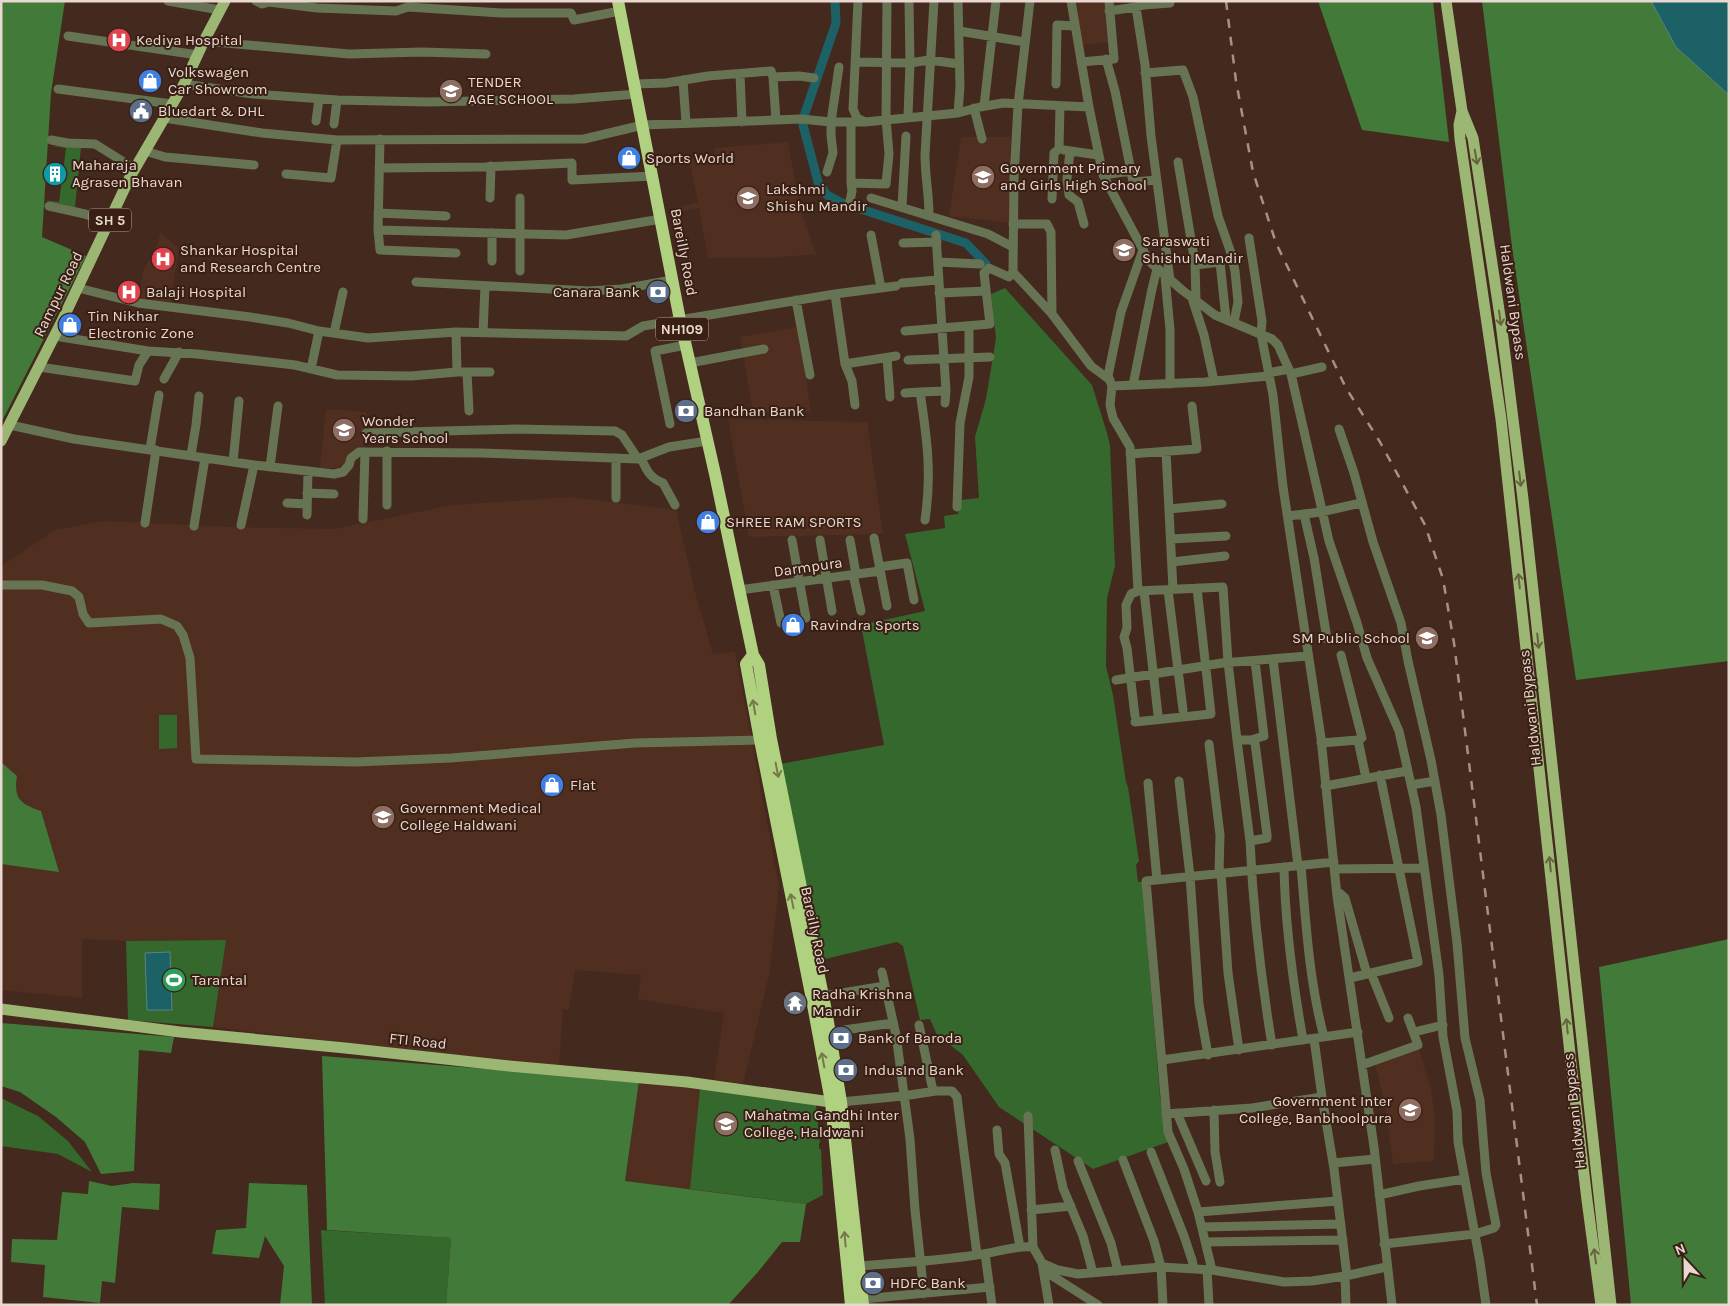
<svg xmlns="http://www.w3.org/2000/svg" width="1730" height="1306" font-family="Karla,sans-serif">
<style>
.built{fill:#502f20}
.green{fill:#34682d}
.forest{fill:#427a3a}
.water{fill:#1b6166;stroke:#598586}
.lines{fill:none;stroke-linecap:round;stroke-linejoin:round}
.canal{stroke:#1b6166;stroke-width:9}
.minor{stroke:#677454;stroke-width:9}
.major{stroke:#9cb774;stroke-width:11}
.highway{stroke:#b0d180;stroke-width:12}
.rail{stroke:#a69087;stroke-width:2.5;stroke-dasharray:9 9;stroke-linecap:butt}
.oneway{stroke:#66633f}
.oneway2{stroke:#74784a}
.labels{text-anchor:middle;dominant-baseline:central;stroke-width:4;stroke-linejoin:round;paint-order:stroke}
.shield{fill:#391f14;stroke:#b4a098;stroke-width:1}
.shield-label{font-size:14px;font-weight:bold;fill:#e9d8d0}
.poi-label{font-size:15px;fill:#e9d8d0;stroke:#391f14;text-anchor:start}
.street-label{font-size:15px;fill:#e9d8d0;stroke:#391f14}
</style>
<rect width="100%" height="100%" fill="#44291e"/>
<!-- built -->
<path class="built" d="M1075,1h30l6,41 -29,3z
M961,137h50l-2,86 -60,-7z
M788,142l12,67 16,45 -45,4h-63l-9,-50 -26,5 -1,-4 26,-7 -9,-43 26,-3v-8z
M160,233l19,15 -9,57 -32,-5 5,-29 14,-26z
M1134,241l1,17 -21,2 -1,-18z
M798,327l13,85h-58l-13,-75z
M326,409l41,3 -4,36 -24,20h-19z
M728,419l139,3 16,112 -134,3z
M570,497l106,13 20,86 17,58 22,-2 44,234 -10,89 -26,109 -29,-5 10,-66 -86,-14 3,-24 -66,-5 -6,40 -6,-1 -4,57 -231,-25 -115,-14 12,-87 -99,1 -44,-2v59l-81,-8v-424l54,-36 47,-9 132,6 100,2 118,-24z
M1419,1049l12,41 4,24 -1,47 -41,3 -8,-59 -10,-41z
M639,1081l54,5 127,57h-1v6h2l2,46 -17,9 -181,-23z"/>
<!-- green -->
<path class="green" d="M51,146l30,1 -6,60 -31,-7 15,2 7,-54z
M1005,288l87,97 15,48 3,12 5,121 -8,32 -1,68 7,29 13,87 2,5 11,74 -3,4 2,17h4l18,215 5,34 3,11 -75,27 -94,-62 -36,-52 -26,-20 -7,-16 -10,1 -17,-74 -6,-4 -76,18 -41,-196 104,-19 -23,-120 64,-14 -20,-77 40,-6 -1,-12 14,-2 2,-14 19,-2 -4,-61 11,-38 10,-61 -5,-44z
M159,715h18v33l-18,1z
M226,940l-13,87 -85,-7 -2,-79z
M700,1089l116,16 4,38h-1v6h2l2,46 -17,9 -116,-15z
M1,1098l37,18 30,25 24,31 -34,-18 -57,-8z
M321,1230l130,8 -5,67h-121z"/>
<!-- forest -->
<path class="forest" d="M1,1h64l-14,92 -9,144 44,19 -85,167z
M1318,1h115l16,141 -87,-12z
M1482,1h169l25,46 53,48v566l-153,19 -64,-433z
M1,762l16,14c-4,24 5,28 24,35l18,61 -58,-8z
M1729,939v366h-98l-32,-338z
M1,1023l173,14 -3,16 -32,-3 -5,121 -33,3 -16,-32 -29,-25 -36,-25 -19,-6z
M322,1056l317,25 -14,100 181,23 -6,38h-18l-24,30 -30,33h-282l5,-67 -124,-8z
M89,1181l23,5 21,-3 27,1 -1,26 -37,-3 -7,76 -13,-2 -2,22 -57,-6 2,-32 -34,-3 1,-23 45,1 5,-48 26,2z
M249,1183l58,2 5,120h-32l4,-39 -19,-30 -6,22 -47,-4 4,-24 30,-2z"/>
<!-- water -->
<path class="water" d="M1651,1h78v94l-53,-48z
M170,952l2,58h-25l-2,-57z"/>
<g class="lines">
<!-- canal -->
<path class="canal" d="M835,1l1,22 -31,90 -2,12 15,57 9,13 15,8 124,40 20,21"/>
<!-- minor -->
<path class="minor" d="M168,1l52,9
M256,1l6,3 7,-2 48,6 79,3 12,-4 93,6h70l3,7 46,-9
M858,1l-5,108 4,9 8,4
M958,1l2,86 -2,26
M1030,1l-12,104 -4,73 -1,94 39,42 39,52 19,14
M1071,1l18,106 14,68 46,86 33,29 33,25 57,24 6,6 13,29 38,167 28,82 10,35 32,73 17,76 23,168 4,62 14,74 1,31 22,120 6,43
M1144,1v4l-8,2 9,58 6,71 19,144
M1144,5l26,-2
M1109,11l27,-4
M959,31l66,11
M68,36l130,19
M204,41l145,13 73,-2 64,2
M1106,59l9,32 16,80
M855,62l55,1 19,-3 30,4
M1081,62l33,-3 -5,-58
M1145,73l38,-3 10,27 25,119 13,37 4,18 3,31 -4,20
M740,74l2,48
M773,77l3,43
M683,80l3,43
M184,84l69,10 84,6 91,2 146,-3 63,-5
M635,84l31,-1 42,-7 63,-5 2,6 26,-1 15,2
M1056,84l1,-59 17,1
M58,89l114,15
M984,106l12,-105
M974,108l8,31
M908,116l2,-53 -1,-62
M164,118l98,15 75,7 247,-1 59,-14 158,-6 30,3h34l93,-9 22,-6 23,-4 86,4
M316,121l3,-22
M851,122v61l35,1 3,-30 -3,-35 1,-118
M334,124l3,-24
M380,139l-2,91 188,5 95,-16
M51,140l17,3 27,1 40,25
M1064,150l34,5
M145,151l20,6 89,8
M1070,151l-3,28 2,16 9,7 6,22
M1178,162l17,101 1,37
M379,168l106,-1 87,-4v17l81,-4
M827,172l6,-19 -2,-18v-13l8,-55
M286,174l45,4 6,-38
M1103,175l28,-4 2,11 24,-2
M490,198l1,-32
M871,198l117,36 25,13
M1052,199l2,-46 5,-4 1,-43
M850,201l2,-10 -1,-8
M49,206l36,8 24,9
M902,207l4,-71
M378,213l68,3
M929,215c0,-21 -4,-39 -4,-60l9,-154
M1013,224h34l4,8 1,82
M378,230l2,20 76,3
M871,235l10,53
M1249,238l13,83 -1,13 12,61 10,92 38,251 16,158 37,251 18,158
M903,243l34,-1
M492,261v-28
M938,262l42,2
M1195,265l25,-3 6,57
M520,271v-73
M1165,276l5,54v54
M416,282l173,9 33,-2 50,-9
M902,283l36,-3
M78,288l60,15 112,14 38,6 31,8 49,7 88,-6 170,4 17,-10 192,-32 61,-8
M939,293l47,-2
M835,294l10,70 7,17 3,24
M1192,298l12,37 10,46
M796,300l14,75
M905,331l85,-7 -6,-51 5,-5 20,9 4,-5
M456,332l1,40
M334,333l9,-41
M483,333l2,-47
M55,336l93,15 49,3 98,11 42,10 74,1 46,-4h33
M887,358l3,39
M908,360l82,-3
M690,363l74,-14
M845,364l51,-8
M39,367l96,14 4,-16 9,-14
M311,369l8,-38
M467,372l2,39
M1268,373l21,-4
M1291,374l31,-7
M164,379l15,-27
M1133,385l19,-96 5,-20
M1112,386l93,-4 63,-6
M905,393l15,-1
M945,403l1,-12
M670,424l-15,-73 31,-6
M10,425l64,14 180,26 80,9 9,-2 6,-7 2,-7 8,-6 123,1 156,6 31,-12 38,-6
M1339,429l15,44 19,69 28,81 7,38 23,99 10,55 16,128 8,95 15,62 6,73 10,52 -2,3 -19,6 -91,10
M366,433l150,-4 99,2 7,4 16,24
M150,449l9,-54
M1166,451l7,138
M1130,454l67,-5 -5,-43
M191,455l5,-30 3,-29
M616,458v40
M641,458c6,13 9,20 22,25l12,22
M233,462l6,-61
M270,467l8,-61
M307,493l27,1
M287,503l20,1
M387,505v-54
M957,507l3,-84 9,-46v-51
M1169,509l53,-5
M1304,514l10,44 13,81
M307,515l1,-44
M1288,516l33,-4 40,-9
M363,519l2,-67
M925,520c7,-46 2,-82 -5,-128l26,-1 -10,-156
M145,523l11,-73
M241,525l13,-60
M194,526l11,-68
M874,538l13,68
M1171,539l55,-3
M792,540l14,78
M820,540l12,71
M850,540l6,34
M1172,562l53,-6
M879,567l28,-4 7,37
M853,574l8,37
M1,585h41l30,6 7,6 4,17 6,9 72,-4 16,7 6,9 7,23 6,101 160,3 95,-4 184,-15 125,-3
M773,585l8,38
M739,590l141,-19
M1168,590l15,120
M1138,591l85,-4 5,75 9,78h14l4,3 12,92v3l-17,3c3,68 11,137 22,204
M1144,591l14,124
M1273,659l25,207
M1116,680l106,-17 86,-7
M1135,716l-8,-68 -3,-11 3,-9 -1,-23 5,-11 7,-3 -8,-144 -17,-29 -3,-13 2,-19 -4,-10 13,-64 22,-62
M1135,722l76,-8 -14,-126
M1237,740l13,101
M1251,740l13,-4 -9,-75
M1358,740l8,38
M1321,743l37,-3 4,-2 -21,-83
M1209,744l11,91 -1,38
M1179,781l11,95 9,128 9,51
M1148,783l9,97
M1411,785l24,-4
M1325,786l82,-15
M1301,866c5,57 8,115 23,171
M1284,867c1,59 9,116 19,173
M1335,869l89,-1
M1221,873l7,100 11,77
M1337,891l8,7 22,76
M882,972l14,63 14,104 5,71 9,84
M1371,973l18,45
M1350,978l68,-16 -38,-187
M823,996l62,-10
M919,1025l14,66
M830,1032l63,-9
M1414,1032l29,-7
M1162,1060l196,-28
M1362,1065l56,-20 -10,-27
M1322,1097l12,72 13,107
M841,1102l62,-6 33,-5h16l5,6 20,158
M1214,1110l1,42 5,30
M1177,1113l29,68
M1166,1114l86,-6 70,-11 -8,-58
M1028,1116l5,131
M997,1130l2,24 6,9 15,84
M1055,1150l8,38 20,48 10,37
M1151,1152l33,84 8,24 2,9
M1123,1160l31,81 7,26 2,38
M1078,1161l33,82 7,28
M1333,1163l42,-4
M1379,1195l40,-9 46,-7
M1031,1210l40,-4
M1198,1212l140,-11
M1202,1227l139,-3
M1206,1242l137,-2
M985,1254l7,51
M1042,1263l16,7 20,4 83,-7 51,3 72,12 28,-1 33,-5 41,-9
M859,1266c39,-3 78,-5 117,-11 19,-2 38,-10 57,-8l9,16 7,42
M1043,1270l55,35
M1207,1270l2,35
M1212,1270l-14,-58 -14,-43 -16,-37 -22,-251 188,-19
M1345,1276l1,29
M863,1299l127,-12"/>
<!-- major -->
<path class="major" d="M1446,1l16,110 -3,14 1,14 41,280 71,653 15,128 14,105
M1462,111l11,27 28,185 22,176 88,806
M1,441l60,-118 69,-146 54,-93 20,-43 21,-40
M1,1009l179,23 165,16 164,18 178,16 144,20"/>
<!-- highway -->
<path class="highway" d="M618,1l62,319 35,154 38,181 6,10 12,74 56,277 14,86 22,203
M753,655l-7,9 14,76 51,254 20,108 20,203"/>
<!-- rail -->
<path class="rail" d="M1226,1l10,80 17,91 23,71 70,145 34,54 45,83 18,54 11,64 83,662"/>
</g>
<!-- one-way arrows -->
<defs><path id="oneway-shaft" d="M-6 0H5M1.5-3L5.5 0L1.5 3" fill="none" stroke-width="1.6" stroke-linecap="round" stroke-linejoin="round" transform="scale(1.25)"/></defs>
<g class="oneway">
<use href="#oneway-shaft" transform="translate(1476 157) rotate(80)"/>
<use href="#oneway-shaft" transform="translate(1500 318) rotate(82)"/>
<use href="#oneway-shaft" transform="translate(1520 479) rotate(83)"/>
<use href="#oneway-shaft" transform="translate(1519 581) rotate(-96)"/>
<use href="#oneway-shaft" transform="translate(1538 641) rotate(84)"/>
<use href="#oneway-shaft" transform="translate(1550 864) rotate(-96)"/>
<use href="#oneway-shaft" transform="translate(1567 1026) rotate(-96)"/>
<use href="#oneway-shaft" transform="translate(1595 1256) rotate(-98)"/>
</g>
<g class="oneway2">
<use href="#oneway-shaft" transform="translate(754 707) rotate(-100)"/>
<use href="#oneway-shaft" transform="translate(777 770) rotate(79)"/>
<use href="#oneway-shaft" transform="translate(792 901) rotate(-102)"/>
<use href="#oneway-shaft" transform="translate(823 1060) rotate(-100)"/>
<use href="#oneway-shaft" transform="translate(845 1239) rotate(-95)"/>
</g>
<!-- icons -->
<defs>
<g id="hospital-disc" transform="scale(1.25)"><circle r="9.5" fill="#e0444e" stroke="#391f14"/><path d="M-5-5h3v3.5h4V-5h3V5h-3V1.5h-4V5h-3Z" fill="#fff"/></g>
<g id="shop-disc" transform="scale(1.25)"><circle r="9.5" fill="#3f7fe0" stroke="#391f14"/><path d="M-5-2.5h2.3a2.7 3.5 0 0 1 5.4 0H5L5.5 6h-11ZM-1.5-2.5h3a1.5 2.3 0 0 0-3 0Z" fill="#fff"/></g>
<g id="school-disc" transform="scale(1.25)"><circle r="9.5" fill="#8d6e63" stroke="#391f14"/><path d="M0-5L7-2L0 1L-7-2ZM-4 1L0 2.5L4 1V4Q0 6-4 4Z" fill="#fff"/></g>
<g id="civic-disc" transform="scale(1.25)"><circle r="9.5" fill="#5c6f8a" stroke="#391f14"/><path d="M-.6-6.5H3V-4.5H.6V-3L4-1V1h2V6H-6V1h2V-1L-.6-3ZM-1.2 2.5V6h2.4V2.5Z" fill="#fff"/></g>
<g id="building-disc" transform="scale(1.25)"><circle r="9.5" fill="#0f9aa8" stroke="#391f14"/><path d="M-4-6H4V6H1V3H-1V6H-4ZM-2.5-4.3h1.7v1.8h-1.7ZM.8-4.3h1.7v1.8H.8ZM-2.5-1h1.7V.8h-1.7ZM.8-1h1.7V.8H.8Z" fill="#fff"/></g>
<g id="bank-disc" transform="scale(1.25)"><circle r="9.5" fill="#5c6f8a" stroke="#391f14"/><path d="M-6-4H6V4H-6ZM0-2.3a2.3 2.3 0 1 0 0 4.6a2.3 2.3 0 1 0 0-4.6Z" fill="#fff"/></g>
<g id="university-disc" transform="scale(1.25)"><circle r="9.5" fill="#8d6e63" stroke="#391f14"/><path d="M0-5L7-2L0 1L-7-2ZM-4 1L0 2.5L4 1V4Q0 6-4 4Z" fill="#fff"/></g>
<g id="stadium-disc" transform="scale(1.25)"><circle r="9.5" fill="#2e9e5b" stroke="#391f14"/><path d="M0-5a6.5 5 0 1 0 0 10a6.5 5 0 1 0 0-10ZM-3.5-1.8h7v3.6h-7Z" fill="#fff"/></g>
<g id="temple-disc" transform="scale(1.25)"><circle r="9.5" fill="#6b7280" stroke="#391f14"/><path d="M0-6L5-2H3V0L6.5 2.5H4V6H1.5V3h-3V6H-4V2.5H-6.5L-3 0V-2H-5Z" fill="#fff"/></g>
</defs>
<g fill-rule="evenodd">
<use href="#hospital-disc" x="119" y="40"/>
<use href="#shop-disc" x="150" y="81"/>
<use href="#school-disc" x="451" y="91"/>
<use href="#civic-disc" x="141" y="111"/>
<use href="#shop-disc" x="629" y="158"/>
<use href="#building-disc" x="55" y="174"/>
<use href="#school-disc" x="983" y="177"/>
<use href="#school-disc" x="748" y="198"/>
<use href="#school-disc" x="1124" y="250"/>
<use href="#hospital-disc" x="163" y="259"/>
<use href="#hospital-disc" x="129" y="292"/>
<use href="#bank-disc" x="658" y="292"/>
<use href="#shop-disc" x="70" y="325"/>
<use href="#bank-disc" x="686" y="411"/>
<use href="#school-disc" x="344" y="430"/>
<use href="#shop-disc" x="708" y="522"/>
<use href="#shop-disc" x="793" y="625"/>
<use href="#school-disc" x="1427" y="638"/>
<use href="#shop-disc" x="552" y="785"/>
<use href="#university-disc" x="383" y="817"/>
<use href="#stadium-disc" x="174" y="980"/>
<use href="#temple-disc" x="795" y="1003"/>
<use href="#bank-disc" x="841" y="1038"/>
<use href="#bank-disc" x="846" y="1070"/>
<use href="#school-disc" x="1410" y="1110"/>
<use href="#school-disc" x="726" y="1124"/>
<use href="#bank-disc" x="873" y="1283"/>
</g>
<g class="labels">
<!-- shield labels -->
<g class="shield">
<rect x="89" y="208.5" width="42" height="23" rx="4"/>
<rect x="656" y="317.5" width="52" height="23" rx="4"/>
</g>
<g class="shield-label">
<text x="110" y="220">SH 5</text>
<text x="682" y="329">NH109</text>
</g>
<!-- poi labels -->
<g class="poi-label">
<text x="136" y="40">Kediya Hospital</text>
<text x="168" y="72">Volkswagen<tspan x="168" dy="17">Car Showroom</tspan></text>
<text x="468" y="82">TENDER<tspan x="468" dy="17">AGE SCHOOL</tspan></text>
<text x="158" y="111">Bluedart &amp; DHL</text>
<text x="646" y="158">Sports World</text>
<text x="72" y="165">Maharaja<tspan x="72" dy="17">Agrasen Bhavan</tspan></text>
<text x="1000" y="168">Government Primary<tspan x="1000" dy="17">and Girls High School</tspan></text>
<text x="766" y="189">Lakshmi<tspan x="766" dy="17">Shishu Mandir</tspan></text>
<text x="1142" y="241">Saraswati<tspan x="1142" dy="17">Shishu Mandir</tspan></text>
<text x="180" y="250">Shankar Hospital<tspan x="180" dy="17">and Research Centre</tspan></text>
<text x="146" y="292">Balaji Hospital</text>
<text x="640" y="292" text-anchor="end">Canara Bank</text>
<text x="88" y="316">Tin Nikhar<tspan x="88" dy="17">Electronic Zone</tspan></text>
<text x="704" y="411">Bandhan Bank</text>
<text x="362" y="421">Wonder<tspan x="362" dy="17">Years School</tspan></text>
<text x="726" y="522">SHREE RAM SPORTS</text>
<text x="810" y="625">Ravindra Sports</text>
<text x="1410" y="638" text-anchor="end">SM Public School</text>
<text x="570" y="785">Flat</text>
<text x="400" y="808">Government Medical<tspan x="400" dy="17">College Haldwani</tspan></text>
<text x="192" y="980">Tarantal</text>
<text x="812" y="994">Radha Krishna<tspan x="812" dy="17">Mandir</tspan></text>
<text x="858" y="1038">Bank of Baroda</text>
<text x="864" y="1070">IndusInd Bank</text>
<text x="1392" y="1101" text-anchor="end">Government Inter<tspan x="1392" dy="17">College, Banbhoolpura</tspan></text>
<text x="744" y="1115">Mahatma Gandhi Inter<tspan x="744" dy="17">College, Haldwani</tspan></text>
<text x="890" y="1283">HDFC Bank</text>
</g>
<!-- street labels -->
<g class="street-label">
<text transform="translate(684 252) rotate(79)">Bareilly Road</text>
<text transform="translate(58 294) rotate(-64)">Rampur Road</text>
<text transform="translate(1513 302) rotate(82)">Haldwani Bypass</text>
<text transform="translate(808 567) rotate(-8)">Darmpura</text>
<text transform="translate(1530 708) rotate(-96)">Haldwani Bypass</text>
<text transform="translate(815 930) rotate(78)">Bareilly Road</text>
<text transform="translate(418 1041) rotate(6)">FTI Road</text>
<text transform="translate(1574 1111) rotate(-96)">Haldwani Bypass</text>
</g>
</g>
<!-- border -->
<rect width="1730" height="1306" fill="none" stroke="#e9d8d0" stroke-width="5"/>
<!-- north arrow -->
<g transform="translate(1685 1261) rotate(338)" stroke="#391f14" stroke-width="4" paint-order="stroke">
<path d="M0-4L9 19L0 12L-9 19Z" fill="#e9d8d0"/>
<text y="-8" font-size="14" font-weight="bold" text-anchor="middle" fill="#e9d8d0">N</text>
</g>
</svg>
